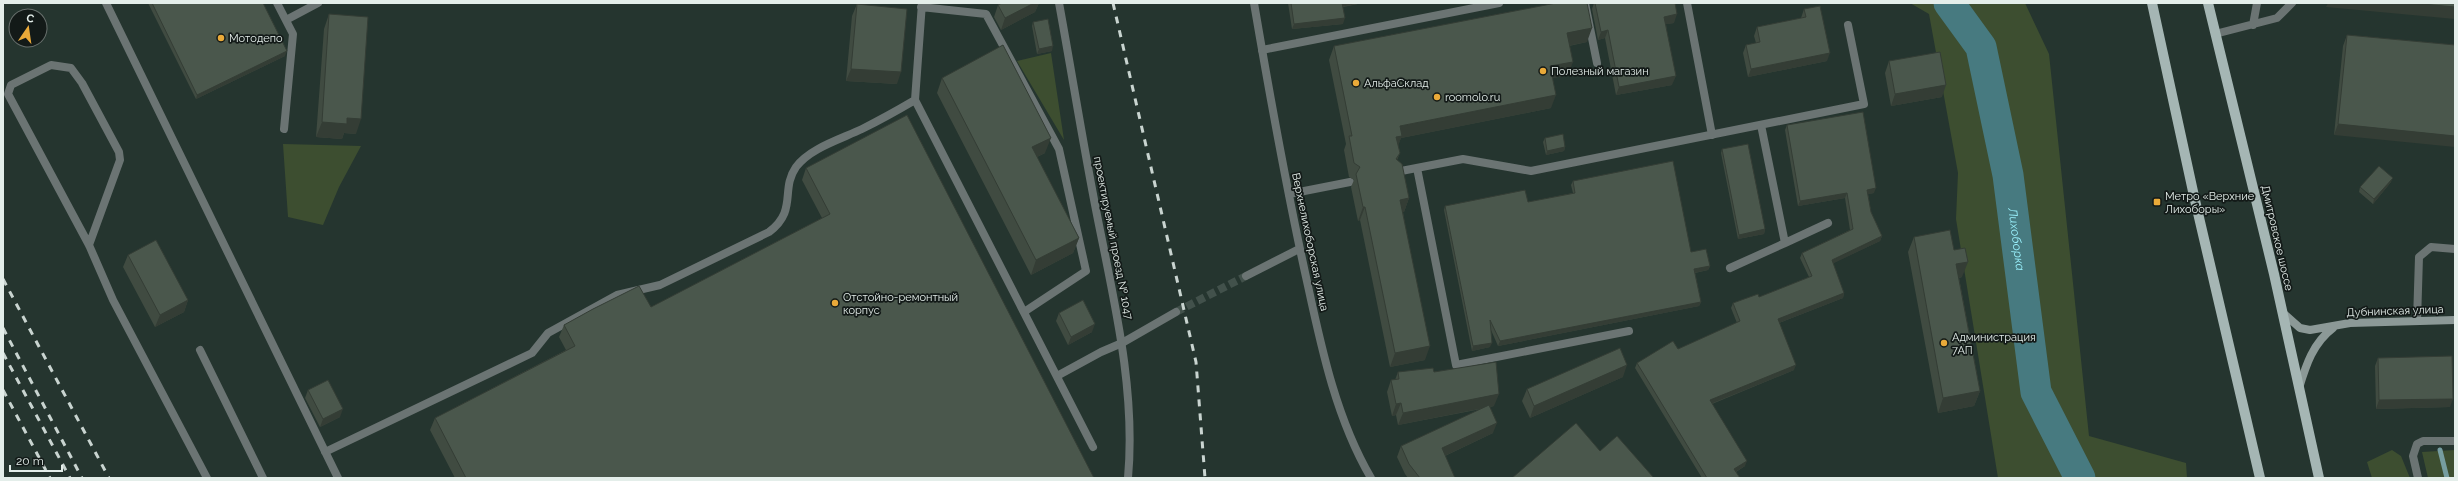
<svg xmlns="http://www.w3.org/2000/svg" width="2458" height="481" font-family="Raleway,sans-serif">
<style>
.green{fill:#3d4e30}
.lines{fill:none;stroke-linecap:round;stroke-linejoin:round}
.stream{stroke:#769da0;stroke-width:5}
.river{stroke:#477a80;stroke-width:31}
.minor-tunnel{stroke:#42514b;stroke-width:8;stroke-dasharray:8 4;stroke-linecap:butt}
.service{stroke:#6b7473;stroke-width:8}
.minor{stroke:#6b7473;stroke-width:8}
.secondary{stroke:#8c9997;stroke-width:8}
.primary{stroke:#a5b6b4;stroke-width:10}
.rail{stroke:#c9d4d0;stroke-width:3;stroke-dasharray:7 7;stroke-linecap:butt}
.wall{fill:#404b41}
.shaded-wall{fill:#343d35}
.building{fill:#4a574c;stroke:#343d35}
.poi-dot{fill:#eaaa39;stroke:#131a18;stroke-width:1.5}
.labels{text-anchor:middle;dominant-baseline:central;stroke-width:3.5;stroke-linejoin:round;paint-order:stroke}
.poi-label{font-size:11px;fill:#e4eeea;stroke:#131a18;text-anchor:start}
.street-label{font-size:11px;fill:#e4eeea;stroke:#131a18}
.water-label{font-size:12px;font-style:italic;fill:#9cf4ff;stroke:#131a18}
</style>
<rect width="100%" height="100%" fill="#25352f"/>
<!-- green -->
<path class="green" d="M1910,3h115l24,51 40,382 97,27 1,15h-189l-42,-259 2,-46 -29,-159z
M1051,53l13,87 -47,-79z
M283,144l78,2 -22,41 -16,38 -35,-8z
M2392,450l9,6 9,22h-38l-5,-16z
M2455,450v28h-27l-6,-26z"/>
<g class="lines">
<!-- stream -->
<path class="stream" d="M2440,450l7,28"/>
<!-- river -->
<path class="river" id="s1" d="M1949,3l32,44 27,128 28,217 44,86"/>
<!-- minor-tunnel -->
<path class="minor-tunnel" d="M1176,312l70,-36"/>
<!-- service -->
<path class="service" d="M106,3l232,475
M277,3l16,31 -9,95
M922,3l-7,97 178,347
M1585,3l12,60
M1687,3l25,132
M921,7l65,7 73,135 27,122 -62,41
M286,20l32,-17
M2253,25l4,-22
M2215,34l62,-16 15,-15
M1262,50l237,-47
M1417,168l39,197 173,-34
M1396,172l67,-13 68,12 333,-67 -16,-79
M1289,194l61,-12
M1785,243l43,-20
M89,245l31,-85 -1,-8 -37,-69 -11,-15 -20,-3 -40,20 -3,9 81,151 24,55 94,178
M1730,268l55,-25 -24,-118
M2417,321l2,-64 12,-10 24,2
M200,350l63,128
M1057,376l44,-24 21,-9
M325,452l207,-99 16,-20 69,-38 43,-10 109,-53c29,-22 11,-42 27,-65 14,-19 45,-28 66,-38 18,-9 36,-19 53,-29
M2418,478l-5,-22 4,-12 6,-3h32"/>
<!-- minor -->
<path class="minor" d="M1059,3c13,71 24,141 38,212 17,86 39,175 31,263
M1254,3c16,94 33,189 54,283 14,65 29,134 63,192
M1246,276l53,-27
M1122,343l54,-31"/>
<!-- secondary -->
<path class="secondary" d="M2283,313l17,15 10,2 40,-7 105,-3
M2299,388c7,-23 14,-45 34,-60"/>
<!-- primary -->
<path class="primary" d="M2152,3l42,193 66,282
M2208,3l66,271 45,204"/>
<!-- rail -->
<path class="rail" d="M1113,3l83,359 9,116
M3,279l106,199
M3,328l79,150
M3,353l67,125
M3,390l47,88"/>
</g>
<!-- wall -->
<path class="wall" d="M148,3h115l22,53 -89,43z
M1002,3h37l-4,9 -34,18 -7,-13 4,-12z
M1288,3h75l-20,4v17l-51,5z
M1594,3h81l-1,20 -8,1 6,61 -56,10 -11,-57 -7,2 -6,-31z
M857,4l40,80 -51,-3 6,-65z
M1804,9l23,52 -79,16 -5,-24 3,-8 10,-2 -2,-7 3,-9 44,-9z
M329,14l27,120 -12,-1 -2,6 -26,-2 8,-108z
M1033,22l19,29 -15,3 -5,-28z
M2347,35l108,10 -121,90 9,-89z
M1587,42l-18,4 -1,29 -15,3 -2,30 -150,30 -3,7 2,8 -3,7 12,38 -5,14h-1l22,148 -35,7 -30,-147 -2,1 -7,-34 3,-7 -5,-3 -5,-27 2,-6 -17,-84 5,-14z
M1889,61l53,36 -51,9 -6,-33z
M942,78l103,75 -8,4 42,81 -6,15 -42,22 -94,-182z
M1787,125l87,68 -6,1 3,18 11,24 -2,5 -47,22 11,30 -1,5 -64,25 15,47 -82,34 33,62 -9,6 4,6h-38l-67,-110 2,-5 41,-14 59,-26 -6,-15 2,-5 26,-6 50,-20 -9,-19 2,-5 48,-23 -5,-32 -47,8 -13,-76z
M1545,138l20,9 -1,4 -18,4 -3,-13z
M1722,149l43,80 -1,5 -26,5 -17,-86z
M806,168l288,310h-639l-25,-48 5,-12 131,-68 -7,-13 5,-12 87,-18 171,-89 -20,-38z
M1573,181l118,71 19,14 -2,4 -13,3 6,29 -2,4 -201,40 -7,-16 -1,17 -18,4 -28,-141 1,-4 83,-4 45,-9 -2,-8z
M2391,182l-18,22 -14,-12 1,-5z
M1914,237l40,13 8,27 -3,1 21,113 -6,15 -36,7 -30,-161z
M128,255l60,45 -4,12 -29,15 -32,-60z
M1059,313l33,19 -24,13 -12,-24z
M2378,358l72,49 -74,2 -1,-43z
M1398,372h36l60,34 -4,1 3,26 -48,23 10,22h-47l-3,-4 -8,-17 4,-11 80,-37 -83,16 -2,-10 -4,1 -5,-24 4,-12h4z
M1623,377l-93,41 -8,-17 5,-12z
M308,390l32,27 -20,10 -15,-29z"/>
<!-- shaded-wall -->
<path class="shaded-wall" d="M1034,3h5l-4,9 -34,18 4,-12z
M1342,3h21l-23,4z
M2328,3h83l44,4v12l-129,-12z
M1677,14l-3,9 -13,2 3,-8z
M1345,18l-2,6 -51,5 2,-5z
M1592,28l-5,14 -25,5 5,-14z
M1608,30l-3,8 -7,2 3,-8z
M1053,46l-1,5 -15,3 2,-5z
M287,51l-2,5 -89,43 1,-4z
M1830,53l-3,8 -79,16 3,-8z
M1573,62l-5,13 -23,5 5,-14z
M851,69l50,3 -4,12 -51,-3z
M1676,76l-4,9 -56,10 3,-8z
M1946,85l-4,12 -51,9 4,-12z
M1556,95l-5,13 -150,30 -4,11 -6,1 9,-24z
M347,118l14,1 -5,15 -12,-1 -2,6 -26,-2 6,-15z
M2338,124l117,12v11l-121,-12z
M1051,138l-6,15 -19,9 6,-15z
M1565,147l-1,4 -18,4 1,-4z
M2393,178l-2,4 -18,22 1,-5z
M1876,188l-2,5 -9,2 2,-5z
M1847,193l-2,5 -47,8 2,-5z
M1409,198l-5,14 -9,1 5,-13z
M1363,207h2l-5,13 -2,1z
M1765,229l-1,5 -26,5 1,-4z
M1882,236l-2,5 -50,24 2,-5z
M1079,238l-6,15 -42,22 5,-15z
M1968,262l-6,15 -11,2 5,-15z
M1710,266l-2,4 -15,3 1,-4z
M1844,293l-1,5 -67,26 2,-5z
M188,300l-4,12 -29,15 5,-12z
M1701,302l-2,4 -201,40 2,-5z
M1095,324l-3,8 -24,13 3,-8z
M1492,343l-2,4 -18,4 1,-5z
M1430,346l-5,14 -35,7 5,-14z
M1627,365l-4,12 -93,41 4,-12z
M1796,365l-2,5 -86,35 2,-5z
M1980,391l-6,15 -36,7 5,-15z
M1499,394l-5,12 -96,19 5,-12z
M2453,399l-3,8 -74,2 3,-9z
M1401,403l-5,12 -4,1 4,-12z
M343,409l-3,8 -20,10 3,-8z
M1497,423l-4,10 -55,26 4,-11z
M1747,461l-2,5 -13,8 2,-5z"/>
<!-- building -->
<path class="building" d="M152,3h111l24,48 -90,44z
M1002,3h32l-29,15 -7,-13z
M1291,3h51l3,15 -51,6z
M1556,3h31l5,25 -25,5 6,29 -23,4 6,29 -156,31 2,10 -6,1 4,16 -4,6 6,5 7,34 -9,2 30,146 -35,7 -30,-146h-2l-7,-33 4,-7 -6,-4 -5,-27h3l-18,-90z
M1595,3h80l2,11 -13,3 12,59 -57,11 -11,-57 -7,2z
M2411,3h44v4z
M857,4l50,5 -6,63 -50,-3z
M1820,6l10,47 -79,16 -5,-24 14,-3 -3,-15 49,-10 -2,-8z
M329,14l39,3 -7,102 -14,-1v6l-25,-2z
M1048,19l5,27 -14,3 -6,-27z
M2347,35l108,10v91l-117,-12z
M1003,45l48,93 -19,9 47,91 -43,22 -94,-182z
M1940,52l6,33 -51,9 -6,-33z
M1863,112l13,76 -9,2 4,22 11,24 -50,24 12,33 -66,26 18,46 -86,35 37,61 -13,8 6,9h-33l-70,-115 36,-22 5,8 62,-28 -7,-18 25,-9 1,3 53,-21 -10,-23 51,-24 -6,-36 -47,8 -13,-76z
M907,115l187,363h-628l-31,-60 140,-72 -11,-21 29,-16 46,-23 12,21 179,-93 -24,-46z
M1563,134l2,13 -18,4 -2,-13z
M1748,144l17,85 -26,6 -17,-86z
M1673,161l18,91 15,-3 4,17 -16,3 7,33 -201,39 -10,-21 2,23 -19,3 -28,-140 80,-16 3,12 47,-9 -2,-12z
M2379,166l14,12 -19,21 -14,-12z
M1950,230l4,20 11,-2 3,14 -12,2 24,127 -37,7 -29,-161z
M156,240l32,60 -28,15 -32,-60z
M1083,300l12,24 -24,13 -12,-24z
M1620,348l7,17 -93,41 -7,-17z
M2452,356l1,43 -74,1 -1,-42z
M1496,362l3,32 -96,19 -2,-10 -5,1 -5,-24 8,-1 -1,-7 35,-4 1,4z
M328,380l15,29 -20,10 -15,-29z
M1489,405l8,18 -55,25 13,30h-35l-11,-14 -8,-18z
M1576,423l24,28 17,-15 37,42h-142z"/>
<!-- markers -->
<g class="poi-dot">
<circle cx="221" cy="38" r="4"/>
<circle cx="1543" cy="71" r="4"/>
<circle cx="1356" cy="83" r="4"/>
<circle cx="1437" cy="97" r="4"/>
<rect x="2153" y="198" width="8" height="8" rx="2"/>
<circle cx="835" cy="303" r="4"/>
<circle cx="1944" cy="343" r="4"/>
</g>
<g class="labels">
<!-- poi labels -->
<g class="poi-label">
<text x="229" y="38">Мотодепо</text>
<text x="1551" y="71">Полезный магазин</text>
<text x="1364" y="83">АльфаСклад</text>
<text x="1445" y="97">roomolo.ru</text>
<text x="2165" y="196">Метро «Верхние<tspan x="2165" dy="13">Лихоборы»</tspan></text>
<text x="843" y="297">Отстойно-ремонтный<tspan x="843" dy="13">корпус</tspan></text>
<text x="1952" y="337">Администрация<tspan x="1952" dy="13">7АП</tspan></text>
</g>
<!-- street labels -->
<g class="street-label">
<text transform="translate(1113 238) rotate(79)">проектируемый проезд № 1047</text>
<text transform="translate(2277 238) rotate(77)">Дмитровское шоссе</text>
<text transform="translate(1310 242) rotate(78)">Верхнелихоборская улица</text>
<text transform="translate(2395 311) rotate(-2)">Дубнинская улица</text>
</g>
<!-- water labels -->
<g class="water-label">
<text stroke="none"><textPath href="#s1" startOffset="250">Лихоборка</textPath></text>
</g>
</g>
<!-- border -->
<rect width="2458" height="481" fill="none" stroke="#e4eeea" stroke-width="8"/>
<!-- north arrow -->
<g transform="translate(28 28) rotate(13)"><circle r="19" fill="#131a18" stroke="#676f6c"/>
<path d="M0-3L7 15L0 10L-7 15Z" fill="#eaaa39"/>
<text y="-6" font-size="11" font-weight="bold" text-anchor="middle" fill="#e4eeea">С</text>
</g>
<!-- scale -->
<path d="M10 465v6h52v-6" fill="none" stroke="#e4eeea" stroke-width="2"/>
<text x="16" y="465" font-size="12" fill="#e4eeea" stroke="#131a18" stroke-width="3" paint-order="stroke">20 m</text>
</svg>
